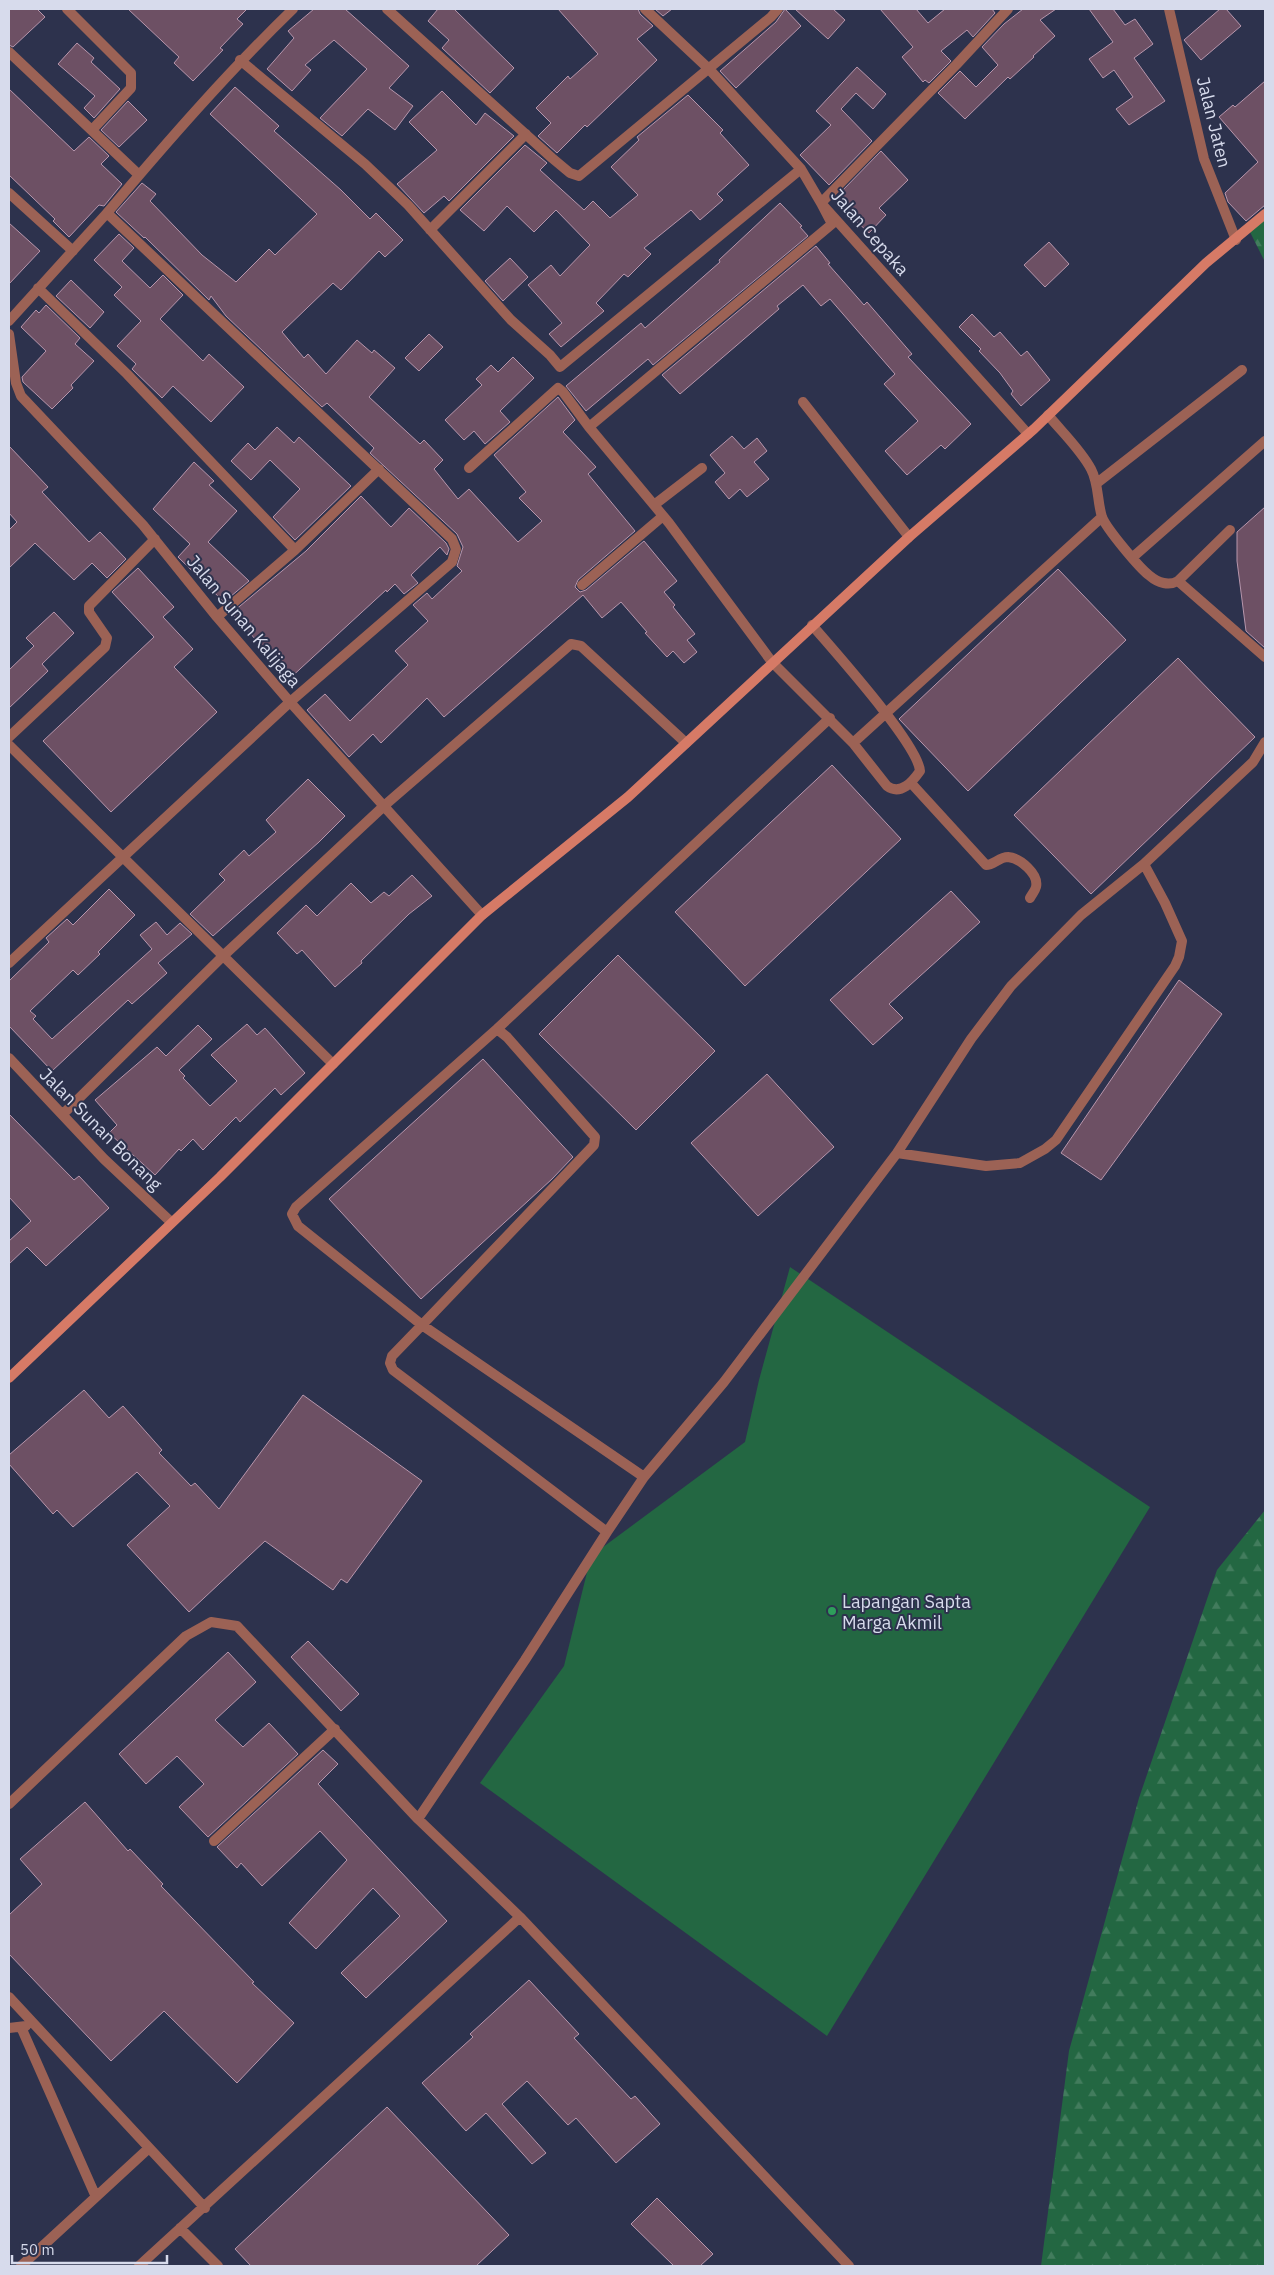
<svg xmlns="http://www.w3.org/2000/svg" width="1274" height="2275" font-family="'IBM Plex Sans',sans-serif">
<style>
.grass{fill:#236742}
.forest{fill:url(#forest-firs)}
.building{fill:#6d5064;stroke:#b796ac}
.lines{fill:none;stroke-linecap:round;stroke-linejoin:round}
.service{stroke:#9c6255;stroke-width:10}
.minor{stroke:#9c6255;stroke-width:10}
.secondary{stroke:#d67a66;stroke-width:10}
.leisure-dot{fill:#2e9e5b;stroke:#2d324d;stroke-width:2}
.labels{text-anchor:middle;dominant-baseline:central;stroke-width:4;stroke-linejoin:round;paint-order:stroke}
.street-label{font-size:18px;fill:#d7dbec;stroke:#2d324d}
.poi-label{font-size:18px;fill:#d7dbec;stroke:#2d324d;text-anchor:start}
</style>
<defs>
<pattern id="forest-firs" width="22" height="20" patternUnits="userSpaceOnUse" patternTransform="scale(1.25)"><rect width="22" height="20" fill="#236742"/><path d="M5 1l3.5 6h-7zM16 11l3.5 6h-7z" fill="#427c5d"/></pattern>
</defs>
<rect width="100%" height="100%" fill="#2d324d"/>
<!-- grass -->
<path class="grass" d="M790,1267l360,240 -323,529 -347,-253 84,-117 27,-110 154,-114 14,-62z"/>
<!-- forest -->
<path class="forest" d="M1265,215v47l-16,-32z
M1265,1510v756h-224l28,-215 70,-253 78,-228z"/>
<!-- building -->
<path class="building" d="M9,9h28l8,8 -32,30 -4,-2z
M128,9h119l-10,10 6,5 -23,24 3,2 -30,31 -19,-18 5,-6z
M314,9h31l64,57 -20,22 24,18 -18,24 -27,-21 -26,27 -22,-18 47,-49 -33,-29 -29,25 6,5 -19,21 -25,-22 27,-31 -6,-7z
M438,9h16l60,59 -24,25 -48,-45 7,-8 -21,-19z
M558,9h80l2,5 13,12 -16,13 20,21 -70,67 -2,-2 -28,28 -19,-17 13,-13 -15,-15 32,-32 2,3 28,-25z
M655,9h17l-9,7z
M785,9l16,17 -65,62 -16,-17 56,-49z
M795,9h38l12,11 -17,19z
M880,9h36l12,14 17,-14h47l3,4 -22,24 -6,-7 -26,21 10,10 -22,22 -4,-3 -2,2 -21,-25 11,-10z
M1023,9h33l-16,11 15,16 -22,20 1,1 -24,22 -2,-2 -43,42 -27,-26 22,-22 16,16 22,-22 -16,-18 22,-23z
M1089,9h24l12,16 10,-6 18,25 -19,14 31,43 -36,24 -13,-16 17,-12 -19,-27 -11,8 -14,-19 24,-17z
M1220,9h6l15,17 -40,34 -17,-20z
M77,43l17,15 -3,4 29,27 -26,29 -10,-10 11,-12 -37,-32z
M857,67l29,27 -13,15 -17,-16 -15,16 31,32 -43,44 -29,-30 31,-30 -15,-14z
M1265,81v124l-19,16 -18,-19 -3,-9 33,-31 -39,-45 14,-12 2,2z
M235,87l44,39 -5,5 67,59 29,29 6,-6 27,27 -18,17 -6,-6 -38,39 -8,-7 -51,49 22,26 4,-4 18,20 31,-34 15,13 2,-3 21,18 -26,29 51,47 4,-4 19,20 -9,9 24,30 11,-10 49,53 24,-21 -23,-23 7,-6 -32,-37 64,-58 17,23 -12,12 33,35 -8,7 47,57 -57,49 -3,7 5,5 6,-2 58,-49 33,40 -13,11 11,13 -2,2 22,27 -8,6 10,12 -13,11 -11,-12 -6,6 -22,-24 2,-1 -26,-30 -19,16 -19,-23 -139,122 -17,-19 -46,45 -8,-9 -24,23 -42,-47 18,-16 25,27 58,-56 -13,-14 33,-30 -15,-16 14,-12 5,6 30,-28 -5,-5 6,-19 -6,-13 -87,-81 4,-5 -47,-45 -5,4 -96,-91 -15,-20 -2,4 -64,-63 -1,1 -28,-26 26,-29 14,11 -6,7 52,54 34,27 33,-33 6,6 42,-41 -107,-100z
M9,89l65,62 15,-14 20,19 -8,8 21,20 -18,22 -5,-1 -30,32 -16,-16 2,-2 -46,-44z
M442,91l34,34 9,-12 29,23 -65,65 -5,-5 -20,17 -27,-29 40,-34 -28,-28z
M688,95l35,35 -3,3 29,32 -32,29 6,6 -23,20 -9,-10 -47,38 7,6 -23,23 -4,-3 -28,29 8,8 -43,36 -12,-13 13,-11 -34,-38 23,-20 9,11 30,-31 -34,-35 -22,22 -27,-26 -23,25 -24,-21 65,-65 22,18 -7,7 44,40 9,-9 17,17 28,-23 -27,-28 28,-27 -2,-3z
M128,101l19,19 -28,27 -18,-17z
M881,151l27,29 -29,28 7,7 -17,18 -28,-26 5,-5 -7,-8z
M780,203l22,23 -2,1 8,9 -155,129 -5,-6 -62,52 -20,-25 75,-63 4,5 75,-66 -1,-2z
M9,223l31,28 -31,33z
M119,234l15,14 -12,13 28,27 13,-13 20,20 -23,24 43,42 6,-7 35,33 -33,35 -38,-36 -11,12 -30,-29 4,-5 -19,-18 24,-25 -27,-26 8,-8 -28,-27z
M1049,242l20,22 -24,23 -21,-22z
M816,246l14,17 -2,1 36,41 3,-3 45,52 -4,3 63,67 -26,25 -4,-4 -34,30 -22,-24 33,-30 -34,-37 11,-10 -65,-75 -9,7 -18,-21 -26,21 2,3 -99,85 -18,-19z
M510,258l18,19 -25,24 -18,-20z
M71,280l33,32 -14,16 -34,-32z
M46,305l34,33 -5,6 19,17 -23,24 2,3 -21,21 -29,-27 -1,-5 24,-26 -25,-24 15,-17 3,3z
M972,314l22,23 6,-5 21,24 6,-5 23,29 -29,26 -10,-12 2,-3 -13,-18 -21,-22 2,-2 -22,-22z
M429,334l14,13 -24,24 -14,-13z
M513,357l21,21 -34,33 10,11 -25,22 -11,-13 -10,9 -19,-20 37,-35 -6,-6 15,-14 7,7z
M277,427l17,16 5,-6 52,49 -56,54 -22,-23 27,-28 -30,-29 -19,20 -20,-19 17,-18 7,7z
M732,436l12,13 13,-11 10,13 -13,11 15,17 -22,18 -7,-8 -11,10 -14,-17 10,-9 -15,-18z
M9,446l39,41 -6,5 47,50 11,-10 26,27 -19,19 -15,-15 -18,17 -39,-37 -26,25v-38l8,-8 -8,-9z
M194,462l20,19 -5,4 28,26 -29,31 41,39 -25,21 -46,-45 12,-13 -37,-35z
M361,496l30,31 18,-19 37,35 3,6 -2,6 -7,-8 -29,28 7,8 -14,11 -9,-10 -8,8 -1,-2 -98,90 -20,-21 3,-3 -38,-41 2,-2 -1,-2 72,-60z
M1265,507v141l-19,-17 -9,-70v-29z
M138,568l36,39 -11,10 30,32 -19,18 43,45 -106,100 -68,-71 111,-104 -42,-45z
M1058,569l68,71 -158,151 -69,-72z
M54,612l20,21 -32,31 6,7 -39,37v-38l25,-24 -8,-8z
M1178,658l77,79 -164,157 -77,-79z
M832,765l69,74 -156,147 -70,-74z
M308,779l37,37 -26,26 -106,94 -23,-22 35,-34 -6,-6 25,-24 5,6 27,-24 -10,-12z
M412,875l20,21 -23,18 -48,47 1,2 -27,24 -33,-37 -5,4 -20,-21 29,-28 11,11 34,-33 20,20 13,-11 5,4z
M109,889l26,26 -37,37 2,2 -22,21 -5,-5 -43,41 6,5 -3,3 19,20 100,-90 -12,-14 16,-13 11,13 13,-12 12,11 -34,29 9,10 -35,31 -4,-4 -76,71 -43,-45v-45l40,-39 -3,-4 21,-19 6,6z
M951,891l29,31 -91,82 14,14 -30,27 -43,-45z
M618,955l97,96 -79,79 -97,-96z
M1179,980l43,34 -121,166 -40,-27z
M247,1024l10,11 8,-7 40,45 -24,22 -6,-7 -35,34 -4,-5 -33,33 -10,-11 -12,12 -2,-2 -24,26 -46,-42 8,-8 -22,-25 62,-53 9,9 32,-31 14,14 -33,31 6,6 -2,2 27,28 27,-25 -26,-26z
M483,1059l90,98 -21,22 -131,120 -92,-100z
M767,1074l67,73 -76,69 -67,-73z
M9,1114l65,66 5,-4 30,32 -63,58 -19,-19 -18,17v-23l22,-20 -22,-24z
M84,1390l25,28 14,-12 39,44 -3,3 32,33 4,-3 24,26 84,-114 119,86 -75,102 -6,-4 -8,11 -68,-49 -76,71 -62,-67 43,-39 -33,-34 -64,55 -16,-17 -4,4 -44,-50v-9z
M308,1641l51,53 -18,17 -50,-54z
M228,1652l28,30 -41,38 28,27 26,-24 29,31 -90,83 -29,-30 25,-23 -27,-28 -31,28 -27,-30z
M323,1750l15,14 -20,20 129,137 -81,77 -25,-25 59,-57 -27,-28 -57,61 -27,-26 58,-63 -27,-29 -58,55 -21,-23 -4,5 -20,-21z
M85,1802l43,49 2,-2 33,35 -2,2 93,96 -2,1 42,40 -57,60 -73,-72 -53,50 -102,-107v-39l33,-31 -22,-25z
M529,1980l50,54 -5,4 57,61 4,-3 25,28 -44,39 -40,-45 -8,7 -41,-44 -25,23 44,49 -14,11 -46,-51 -20,18 -44,-48 51,-46 -3,-3z
M387,2107l122,128 -33,31h-225l-16,-17z
M657,2198l56,56 -13,12h-26l-43,-42z"/>
<g class="lines">
<!-- service -->
<path class="service" d="M1048,415c14,17 33,35 43,54 8,15 6,32 11,48 4,11 38,52 48,59 8,7 19,10 28,5l52,-51
M1097,483l145,-113
M1133,557l132,-116
M1178,581l87,76
M772,662l81,81 34,43c14,10 26,-5 33,-15 -2,-27 -86,-120 -108,-146
M853,743l249,-226
M911,783l75,82c8,0 13,-8 22,-8 12,1 31,17 28,30 -1,4 -4,7 -6,11
M497,1029l10,8 88,100 -1,8 -172,180 -124,-99 -6,-12 4,-7z
M497,1029l333,-311
M897,1153l89,13 34,-3 25,-14 11,-9 119,-174 4,-9 3,-16 -17,-38 -21,-39
M607,1532l37,-55 80,-95 173,-229 74,-114 40,-53 70,-71 63,-51 109,-102 12,-20
M9,1804l177,-168 25,-14 26,4 181,193 102,98 329,349
M418,1819l107,-159 82,-128 -214,-162 -3,-7 2,-7 30,-31 222,152
M214,1841l121,-112
M9,1997l196,211
M21,2027l75,170
M9,2028l17,-2
M180,2228l38,38
M21,2266l128,-118
M139,2266l381,-349"/>
<!-- minor -->
<path class="minor" d="M67,9l64,64v15l-39,42
M387,9l165,149 18,15 9,3 192,-159 7,-8
M645,9l64,60 92,100 20,34 207,231
M1169,9l35,150 32,81
M9,52l130,123
M240,60l125,104 43,41 103,115 39,35 10,12 241,-198
M9,193l64,58
M107,213c60,-71 120,-140 186,-204
M430,230l96,-96
M38,288l89,86 168,176
M9,321l98,-108 345,326 4,10 -4,13 -162,140 -281,261
M9,334l7,49 5,13 122,129 74,92 73,85 192,213
M803,402l106,135
M589,427l243,-203 -11,-21 135,-138 52,-56
M469,468l89,-80 5,4 26,35 80,96 103,139
M654,505l48,-37
M582,585l81,-69
M217,617l78,-67 84,-81
M9,737l96,-90 2,-9 -18,-26v-6l66,-67
M9,745l324,319
M9,1058l95,101 67,63
M63,1114l159,-157 163,-152 186,-161 10,2 105,97"/>
<!-- secondary -->
<path class="secondary" d="M9,1378l211,-201 262,-262 146,-118 281,-260 125,-108 172,-166 59,-49"/>
</g>
<!-- markers -->
<circle class="leisure-dot" cx="832" cy="1611" r="5"/>
<g class="labels">
<!-- street labels -->
<g class="street-label">
<text transform="translate(1214 122) rotate(76)">Jalan Jaten</text>
<text transform="translate(870 232) rotate(49)">Jalan Cepaka</text>
<text transform="translate(244 621) rotate(50)">Jalan Sunan Kalijaga</text>
<text transform="translate(101 1129) rotate(45)">Jalan Sunan Bonang</text>
</g>
<!-- poi labels -->
<g class="poi-label">
<text x="842" y="1601">Lapangan Sapta<tspan x="842" dy="21">Marga Akmil</tspan></text>
</g>
</g>
<!-- border -->
<rect width="1274" height="2275" fill="none" stroke="#d7dbec" stroke-width="20"/>
<!-- scale -->
<path d="M12 2255v8h155v-8" fill="none" stroke="#d7dbec" stroke-width="2.5"/>
<text x="20" y="2255" font-size="15" fill="#d7dbec" stroke="#2d324d" stroke-width="4" paint-order="stroke">50 m</text>
</svg>
